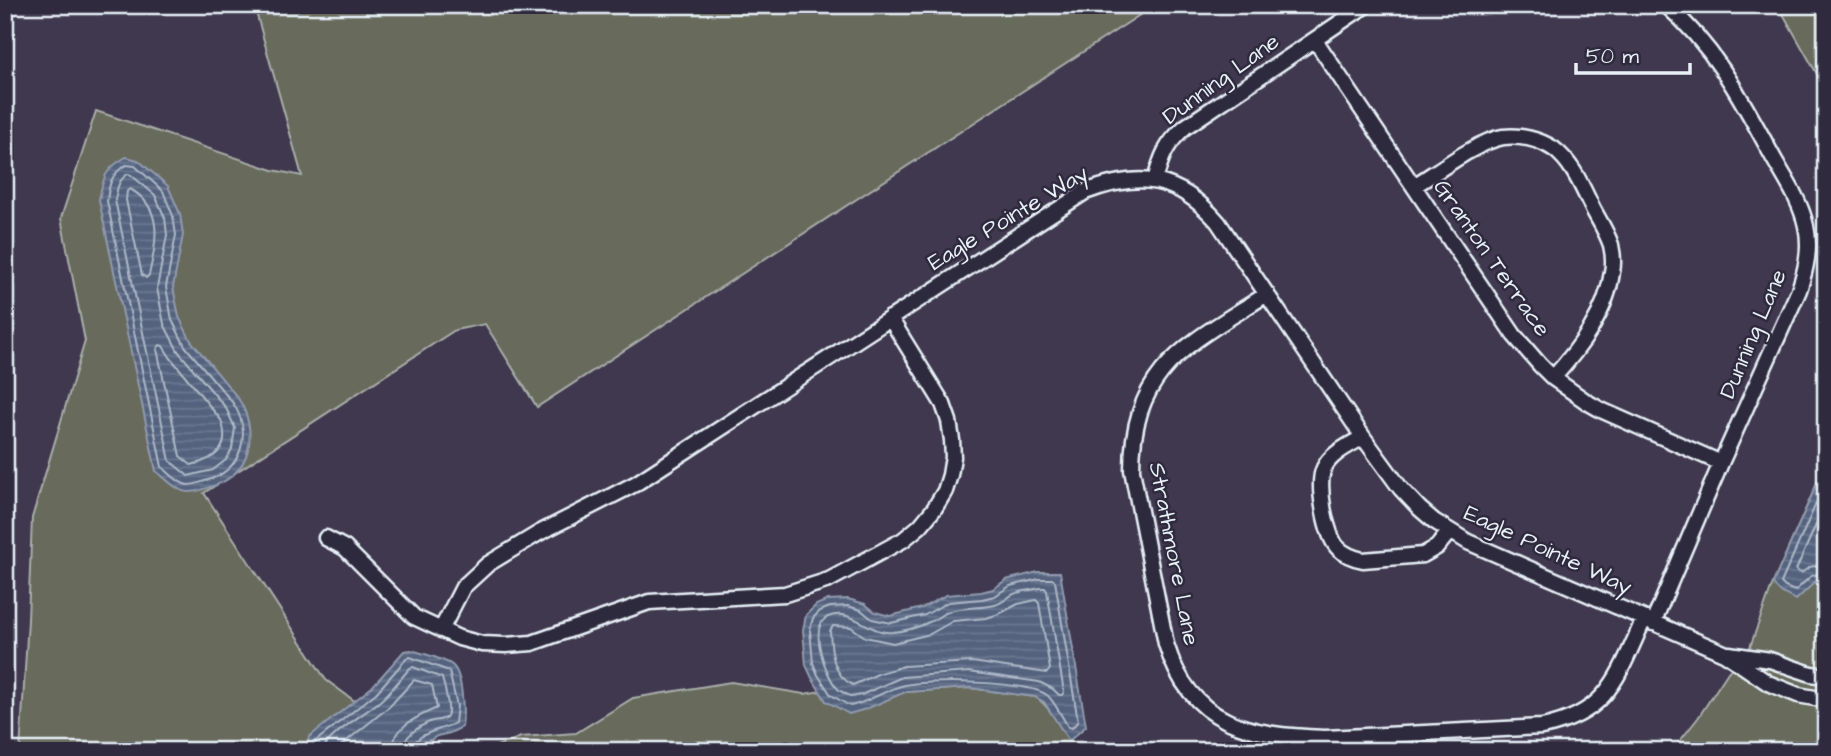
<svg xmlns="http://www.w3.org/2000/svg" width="1831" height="756" font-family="'Architects Daughter',sans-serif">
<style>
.green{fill:#686a5c;stroke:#a8aeaa;stroke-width:2}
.water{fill:url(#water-rules);stroke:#909baf;stroke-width:2}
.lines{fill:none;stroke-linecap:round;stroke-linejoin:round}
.shore{stroke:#adb8c7;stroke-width:2}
.minor-casing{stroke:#e8f1f8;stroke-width:19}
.minor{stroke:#2f2a3d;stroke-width:14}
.labels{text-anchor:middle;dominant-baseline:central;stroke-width:5;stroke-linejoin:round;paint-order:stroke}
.street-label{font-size:23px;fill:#e8f1f8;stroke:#2f2a3d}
</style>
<defs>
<pattern id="water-rules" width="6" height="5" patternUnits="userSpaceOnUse" patternTransform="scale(1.75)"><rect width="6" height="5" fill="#55627e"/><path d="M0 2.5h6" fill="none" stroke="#6d7991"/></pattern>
</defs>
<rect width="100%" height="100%" fill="#40384e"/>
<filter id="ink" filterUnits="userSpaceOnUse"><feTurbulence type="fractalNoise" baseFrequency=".0143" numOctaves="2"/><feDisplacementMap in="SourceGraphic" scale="14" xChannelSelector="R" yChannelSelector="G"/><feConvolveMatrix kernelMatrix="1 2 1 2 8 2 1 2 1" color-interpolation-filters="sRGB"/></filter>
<g filter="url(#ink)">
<!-- green -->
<path class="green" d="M254,5h901l-618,402 -52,-83 -30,6 -251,163 122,187 97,71h-403l8,-131 4,-102 53,-177 -24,-123 35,-107 177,59 29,6z
M1778,5h48v85z
M1826,463v288h-154l26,-33 30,-46 22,-25 23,-64z
M731,682l73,12 17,-3 5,10 63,-3 16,-6 65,-4 65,9c16,9 30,39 44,54h-595l37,-14 55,-4 57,-35z"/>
<!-- water -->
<path class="water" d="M126,157l12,3 30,26 12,28 3,21 -10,52 6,30 12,24 47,57c22,34 13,78 -28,89 -9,3 -18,7 -27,4 -9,-3 -19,-14 -27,-20l-57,-271c4,-23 6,-31 27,-43z
M1826,463v116l-11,3 -19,18c-10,-5 -19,-8 -23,-17z
M1038,572h22l26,154 -17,15 -25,-39 -9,-5 -65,-9 -65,4 -39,17 -17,5 -23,-13 -14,-23 -6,-13 -3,-35 3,-15 10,-10 12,-5 20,-1 17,5 10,8 15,4 32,-8 24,-13 35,-3 12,-3 13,-9z
M411,650c10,3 35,9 42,16 10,10 11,47 9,61l-12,6 -13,3 -24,15h-108l4,-14 63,-50 32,-36z"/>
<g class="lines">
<!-- shore -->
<path class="shore" d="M126,165l9,1 28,25 10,25 3,19 -10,52 6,33 13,26 48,57c20,31 9,68 -28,78 -6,2 -15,6 -21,3 -8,-3 -16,-12 -22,-17l-55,-266c2,-17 4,-27 19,-36z
M128,174l3,1 24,20 10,23 2,17 -10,53 7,36 14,27 48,57 9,20 -3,21 -6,11 -13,10 -25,6 -18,-15 -55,-261c2,-11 3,-20 13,-26z
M130,189c35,19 26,55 19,86l-3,3 -4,-3 -16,-75 1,-9z
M160,345l3,1 7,11 51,63c10,27 -4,39 -30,45l-11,-9 -23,-107z
M1826,481l-45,102 4,4 10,4 16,-15 15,-4
M1826,502l-30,68 5,3 9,-6 16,-3
M1039,579h13l3,2 23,140 -6,7 -4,-1c-5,-9 -14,-26 -21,-32 -20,-14 -122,-16 -146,-9 -18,5 -33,17 -51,20l-19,-11 -13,-20 -5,-12 -3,-33 3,-12 7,-7 10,-4 18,-1 13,4 11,9 19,4 34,-8 23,-13 34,-3 13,-3 15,-10z
M1040,588h5l2,3 17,101 -2,3h-3l-6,-6 -14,-7 -70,-10 -67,5 -41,18 -9,2c-4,-2 -11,-5 -14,-8 -12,-12 -31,-63 -10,-72 25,-10 41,18 65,15 11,-1 26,-5 36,-10 7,-2 12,-8 19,-10 14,-6 32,-3 47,-7 8,-2 12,-8 19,-11 8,-3 18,-4 26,-6z
M1036,600l3,3 11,66 -3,4 -75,-11 -68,4 -24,7 -27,12c-20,-9 -22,-33 -23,-54l3,-5 18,1 14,10 28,6 37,-9 23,-13 33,-3 13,-4 19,-10z
M313,751l3,-10 60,-48 31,-35 3,-1 39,14 8,35 -2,17c-14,8 -41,9 -44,28
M322,751c6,-16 44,-38 58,-50 11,-9 20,-22 30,-33l3,-1 29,11c2,7 9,31 5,38 -2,4 -10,4 -15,5 -13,5 -29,15 -30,30
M334,751l55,-44 25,-27 18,5 5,23c-20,9 -44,18 -45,43"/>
<!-- minor casing -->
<g class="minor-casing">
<path id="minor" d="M1315,40l199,295 26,30 13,13 34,24 14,8 120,53
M1155,181c6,-24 11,-37 30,-54l181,-122
M1414,186c23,-14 64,-45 89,-49 17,-2 36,2 51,12 20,15 29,41 40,62 6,11 13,22 17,34 2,9 3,18 1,27 -5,40 -32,76 -59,106
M1267,294c-77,50 -135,72 -135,176l34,174c25,82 83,91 159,94l217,-11c68,-14 76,-52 102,-108
M1363,437c-13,8 -32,16 -39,31 -8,16 2,68 14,80 7,7 15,10 25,12l60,-5 14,-8 13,-16
M326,538l19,10 69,69 45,21 23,6 24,1 26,-2 117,-41 136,-8 44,-14 74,-40 17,-14 14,-17 11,-18 5,-16 3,-18 -1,-17 -3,-19 -6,-17 -53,-86
M1653,623l68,-160 78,-173c7,-21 12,-42 7,-64 -5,-24 -20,-46 -32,-67 -31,-57 -58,-111 -108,-154
M441,630l22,-43 25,-23 51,-31 96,-49 450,-292c56,-21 93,-16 133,30l145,215 38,52 19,20 14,12 34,21 256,111 44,30 30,12 28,5
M1729,654l41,6 41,14 15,2"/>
</g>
<!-- minor -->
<use href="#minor" class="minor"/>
</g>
</g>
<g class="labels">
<!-- street labels -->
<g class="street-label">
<text transform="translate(1221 79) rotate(-36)">Dunning Lane</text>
<text transform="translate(1008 218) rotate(-31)">Eagle Pointe Way</text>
<text transform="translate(1492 258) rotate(55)">Granton Terrace</text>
<text transform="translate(1753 334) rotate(-67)">Dunning Lane</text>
<text transform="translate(1548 550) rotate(25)">Eagle Pointe Way</text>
<text transform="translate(1174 554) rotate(79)">Strathmore Lane</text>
</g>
</g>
<!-- margin -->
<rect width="1831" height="756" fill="none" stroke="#2f2a3d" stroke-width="28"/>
<rect x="14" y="14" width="1803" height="728" fill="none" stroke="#e8f1f8" stroke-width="2.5" filter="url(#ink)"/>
<!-- scale -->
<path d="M1576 63v10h114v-10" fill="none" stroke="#e8f1f8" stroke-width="3.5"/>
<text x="1586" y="63" font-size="21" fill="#e8f1f8" stroke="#2f2a3d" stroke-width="5" paint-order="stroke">50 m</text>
</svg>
